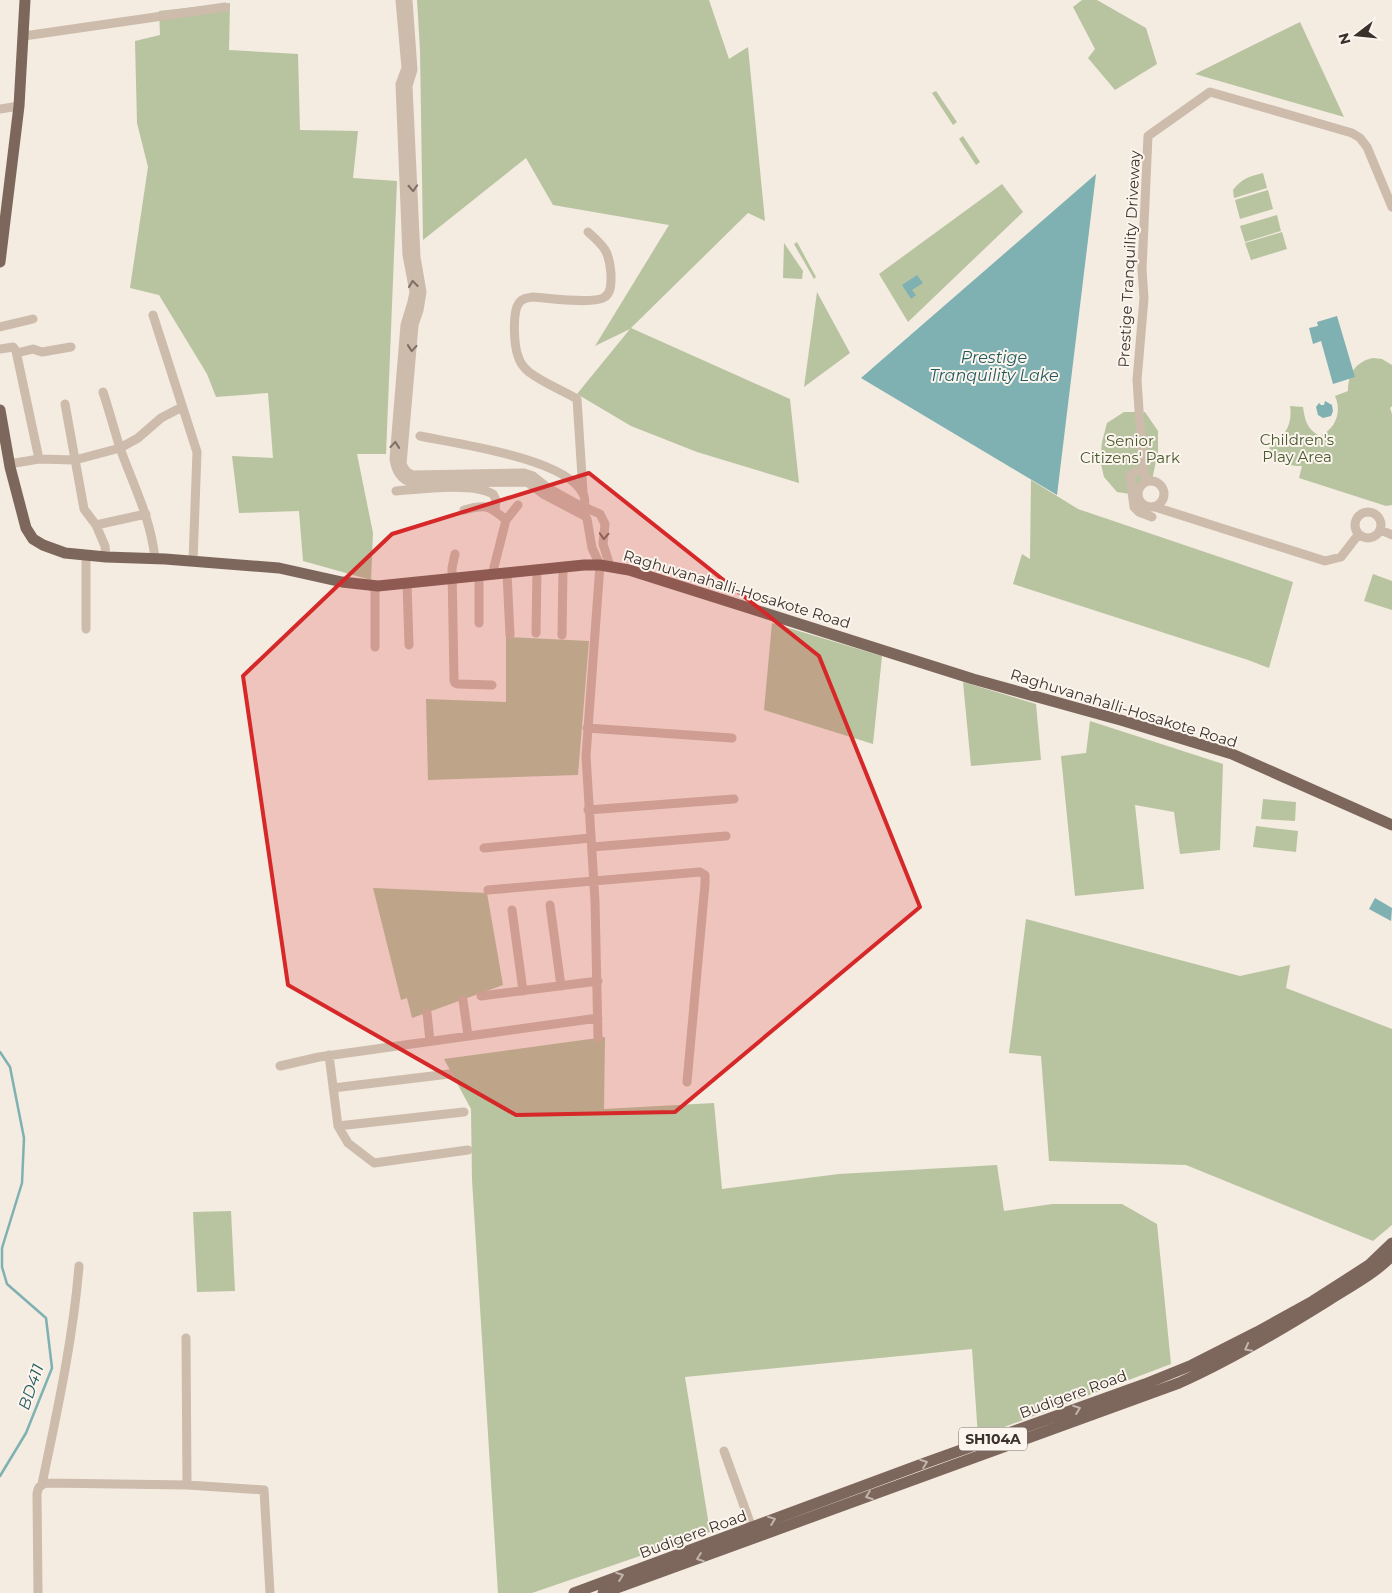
<svg xmlns="http://www.w3.org/2000/svg" width="1392" height="1593" font-family="Montserrat,sans-serif">
<style>
.green{fill:#b8c4a0}
.water{fill:#7fb0b2}
.lines{fill:none;stroke-linecap:round;stroke-linejoin:round}
.stream{stroke:#7fb0b2;stroke-width:2.5}
.minor{stroke:#cdbbac;stroke-width:9}
.major{stroke:#7d675c;stroke-width:11}
.oneway{stroke:#7d6f65}
.oneway2{stroke:#c2b5ac}
.marked{fill:#d62828;fill-opacity:0.2;stroke:#d62828;stroke-width:4;stroke-linejoin:round}
.labels{text-anchor:middle;dominant-baseline:central;stroke-width:4;stroke-linejoin:round;paint-order:stroke}
.shield{fill:#fbf5ee;stroke:#756b66;stroke-width:1}
.shield-label{font-size:14px;font-weight:bold;fill:#3b302b}
.street-label{font-size:15px;fill:#3b302b;stroke:#fbf5ee}
.park-label{font-size:15px;fill:#4a5a2e;stroke:#fbf5ee}
.water-label{font-size:16px;font-style:italic;fill:#1f5a5e;stroke:#fbf5ee}
</style>
<rect width="100%" height="100%" fill="#f4ebe1"/>
<!-- green -->
<path class="green" d="M417,0h292l20,59 19,-12 17,174 -17,-8 -117,115 159,71 9,84 -102,-31 -66,-26 -54,-32 53,-65 -35,17 74,-121 -116,-20 -27,-47 -103,82 -3,-190z
M1082,0h15l49,28 11,36 -42,26 -27,-32 7,-9 -22,-42z
M230,3l-1,47 69,4 2,76 58,1 -5,47 44,3 -11,273h-29l16,79 -2,47 -68,-19 -4,-50 -60,2 -7,-57 41,2 -5,-65 -52,4 -9,-23 -48,-79 -29,-7 18,-121 -11,-44 -2,-82 25,-6 -1,-24z
M1300,22l44,95 -149,-43z
M936,91l21,31 -4,3 -21,-32z
M963,136l17,26 -4,3 -17,-26z
M1263,173l4,15 -33,10 -1,-8c8,-11 17,-14 30,-17z
M1002,184l21,28 -115,110 -29,-48z
M1268,190l5,19 -33,10 -5,-19z
M1277,215l4,16 -36,11 -5,-16z
M1282,232l5,17 -36,11 -6,-17z
M797,242l19,35 -2,2 -20,-35z
M784,243l19,28 -1,8 -19,-1z
M817,292l33,61 -46,34z
M1373,358l9,1 10,6v41l-2,2 2,6v91l-6,1 -87,-28 3,-12c-15,1 -26,-5 -33,-18 15,-12 24,-22 21,-42l13,1c2,14 4,22 17,29 16,-8 22,-24 15,-40l13,-5c0,-17 7,-29 25,-33z
M1124,412h21l13,19v21l-6,28 -15,15 -20,-3 -13,-15 -4,-17 2,-18 5,-19z
M1031,480l47,29 215,73 -24,86 -21,-8 -235,-76 9,-30 8,5z
M1373,574l19,7v29l-28,-9z
M772,623l110,33 -9,88 -109,-34z
M506,637l83,4 -11,134 -150,5 -2,-81 80,3z
M963,682l73,22 5,56 -70,6z
M1090,721l133,43 -3,86 -40,4 -6,-42 -39,-7 9,84 -69,7 -14,-140 25,-3z
M1263,799l33,3 -1,19 -34,-2z
M1256,826l42,5 -2,21 -43,-5z
M373,888l114,5 16,92 -91,33 -5,-20 -6,2z
M1026,919l214,57 50,-11 -4,23 106,41v196l-19,16 -187,-76 -137,-4 -8,-105 -32,-3z
M605,1037l-1,72 110,-6 8,86 117,-15 158,-9 7,46 48,-7h70l35,20 14,140 -193,73 -6,-88 -287,28 25,155 -178,61h-34l-26,-413 -1,-71 -27,-50z
M231,1211l4,80 -38,1 -4,-80z"/>
<!-- water -->
<path class="water" d="M1096,174l-39,321 -196,-117z
M917,275l6,8 -11,7 4,5 -5,4 -9,-14z
M1337,316l18,61 -22,7 -12,-43 -8,3 -4,-16 9,-2 -1,-4z
M1325,401l7,4 1,6 -2,5 -8,2 -5,-3 -2,-8 3,-4 2,2h3z
M1375,898l17,10 -1,13 -22,-12z"/>
<g class="lines">
<!-- stream -->
<path class="stream" d="M0,1052l10,15 14,71 -2,45 -20,65v19l5,17 39,34 6,50 -26,65 -26,43"/>
<!-- minor -->
<path class="minor" d="M400,0l6,68 -6,16 7,171 7,37 -2,10 -7,23 -11,134c2,12 6,20 18,24l115,-1 16,12 42,22 2,3 5,29 8,17 -14,191 9,145 3,137
M408,0l5,70 -5,16 8,171 6,35 -3,18 -5,15 -12,139c3,6 5,9 11,11l111,-2 9,3 15,12 25,14 27,12 5,10 -2,20 7,22
M24,36l201,-29
M0,109l19,-3
M153,315l44,137 -4,109
M0,327l33,-8
M0,349l13,-2 3,4 23,108
M17,353l16,-4 9,3 29,-5
M103,392c6,18 11,37 17,56 14,39 30,68 35,110
M65,404l19,105 12,16 9,21 1,11
M420,436c38,8 143,22 162,56 4,5 3,13 2,19
M9,464l30,-5 36,1 45,-12 18,-10 23,-20 21,-11
M1143,470l-8,2 -5,4 4,31 5,5 13,5
M1147,481l-4,-11 -6,-90 7,-82 -2,-29 6,-133 62,-44 111,32 31,9 8,5 7,9 25,60
M1138 494a13 13 0 1 1 26 0a13 13 0 1 1-26 0Z
M396,491c24,-2 77,-9 97,3l3,6 -1,10
M583,492l-6,-93c-15,-9 -34,-16 -48,-27 -5,-4 -9,-9 -11,-16 -4,-11 -6,-44 1,-53 4,-5 8,-5 14,-6 16,1 57,7 70,1 9,-4 8,-16 8,-24 -2,-23 -6,-27 -23,-42
M1155,507l170,54 16,-4 17,-22
M464,510c21,-6 25,-5 42,10
M1355 525a13 13 0 1 1 26 0a13 13 0 1 1-26 0Z
M96,525l50,-11
M1381,530l11,5
M455,554l-3,14 2,112 1,3 3,1 34,1
M507,573l3,62
M492,575l14,-55 12,-15
M407,583l2,62
M375,585v62
M479,623v-46
M86,629v-73
M536,633l1,-64
M562,635l1,-68
M587,728l145,10
M588,810l146,-11
M592,847l134,-11
M484,848l107,-10
M488,890l212,-18 5,3v9l-18,198
M550,905l11,81
M512,910l11,81
M481,996l117,-15
M463,1000l5,36
M427,1013l3,28
M329,1055l9,71 10,17 26,20 94,-13
M280,1066l39,-9 279,-39
M333,1088l116,-14
M338,1126l126,-14
M186,1338l1,147
M724,1451l28,77
M42,1484c15,-72 31,-144 37,-218
M38,1593l-1,-99c1,-7 3,-9 10,-11l140,2 77,5 6,103"/>
<!-- major -->
<path class="major" d="M0,262l19,-156 6,-106
M0,410l10,57 16,61 7,11 10,6 22,8 41,4 59,2 114,9 63,14 36,4 206,-21h16l29,5 344,109 151,42 108,33 160,71
M574,1593l351,-130 220,-79 47,-19 65,-33 56,-31 56,-36 23,-22
M603,1593l576,-210c52,-23 102,-53 150,-83 22,-14 45,-26 63,-44"/>
</g>
<!-- one-way arrows -->
<defs><path id="oneway-chevron" d="M-2-3.5L2.5 0L-2 3.5" fill="none" stroke-width="1.6" stroke-linecap="round" stroke-linejoin="round" transform="scale(1.25)"/></defs>
<g class="oneway">
<use href="#oneway-chevron" transform="translate(413 188) rotate(87)"/>
<use href="#oneway-chevron" transform="translate(413 284) rotate(-97)"/>
<use href="#oneway-chevron" transform="translate(412 348) rotate(95)"/>
<use href="#oneway-chevron" transform="translate(395 445) rotate(-85)"/>
<use href="#oneway-chevron" transform="translate(604 536) rotate(93)"/>
</g>
<g class="oneway2">
<use href="#oneway-chevron" transform="translate(1248 1348) rotate(152)"/>
<use href="#oneway-chevron" transform="translate(1077 1409) rotate(-20)"/>
<use href="#oneway-chevron" transform="translate(924 1463) rotate(-20)"/>
<use href="#oneway-chevron" transform="translate(869 1496) rotate(160)"/>
<use href="#oneway-chevron" transform="translate(772 1520) rotate(-21)"/>
<use href="#oneway-chevron" transform="translate(700 1558) rotate(160)"/>
<use href="#oneway-chevron" transform="translate(620 1576) rotate(-20)"/>
</g>
<!-- marked area -->
<path class="marked" d="M589,473l230,183 101,251 -245,205 -159,3 -228,-130 -45,-309 149,-142z"/>
<g class="labels">
<!-- shield labels -->
<rect class="shield" x="959" y="1427.5" width="68" height="23" rx="4"/>
<g class="shield-label">
<text x="993" y="1439">SH104A</text>
</g>
<!-- street labels -->
<g class="street-label">
<text transform="translate(1129 259) rotate(-87)">Prestige Tranquility Driveway</text>
<text transform="translate(737 589) rotate(17)">Raghuvanahalli-Hosakote Road</text>
<text transform="translate(1124 708) rotate(17)">Raghuvanahalli-Hosakote Road</text>
<text transform="translate(1073 1394) rotate(-20)">Budigere Road</text>
<text transform="translate(693 1534) rotate(-20)">Budigere Road</text>
</g>
<!-- park labels -->
<g class="park-label">
<text x="1297" y="439">Children's<tspan x="1297" dy="17">Play Area</tspan></text>
<text x="1130" y="440">Senior<tspan x="1130" dy="17">Citizens' Park</tspan></text>
</g>
<!-- water labels -->
<g class="water-label">
<text x="994" y="357">Prestige<tspan x="994" dy="18">Tranquility Lake</tspan></text>
<text transform="translate(31 1387) rotate(-71)">BD411</text>
</g>
</g>
<!-- north arrow -->
<g transform="translate(1357 35) rotate(254)" stroke="#fbf5ee" stroke-width="4" paint-order="stroke">
<path d="M0-4L9 19L0 12L-9 19Z" fill="#3b302b"/>
<text y="-8" font-size="14" font-weight="bold" text-anchor="middle" fill="#3b302b">N</text>
</g>
</svg>
